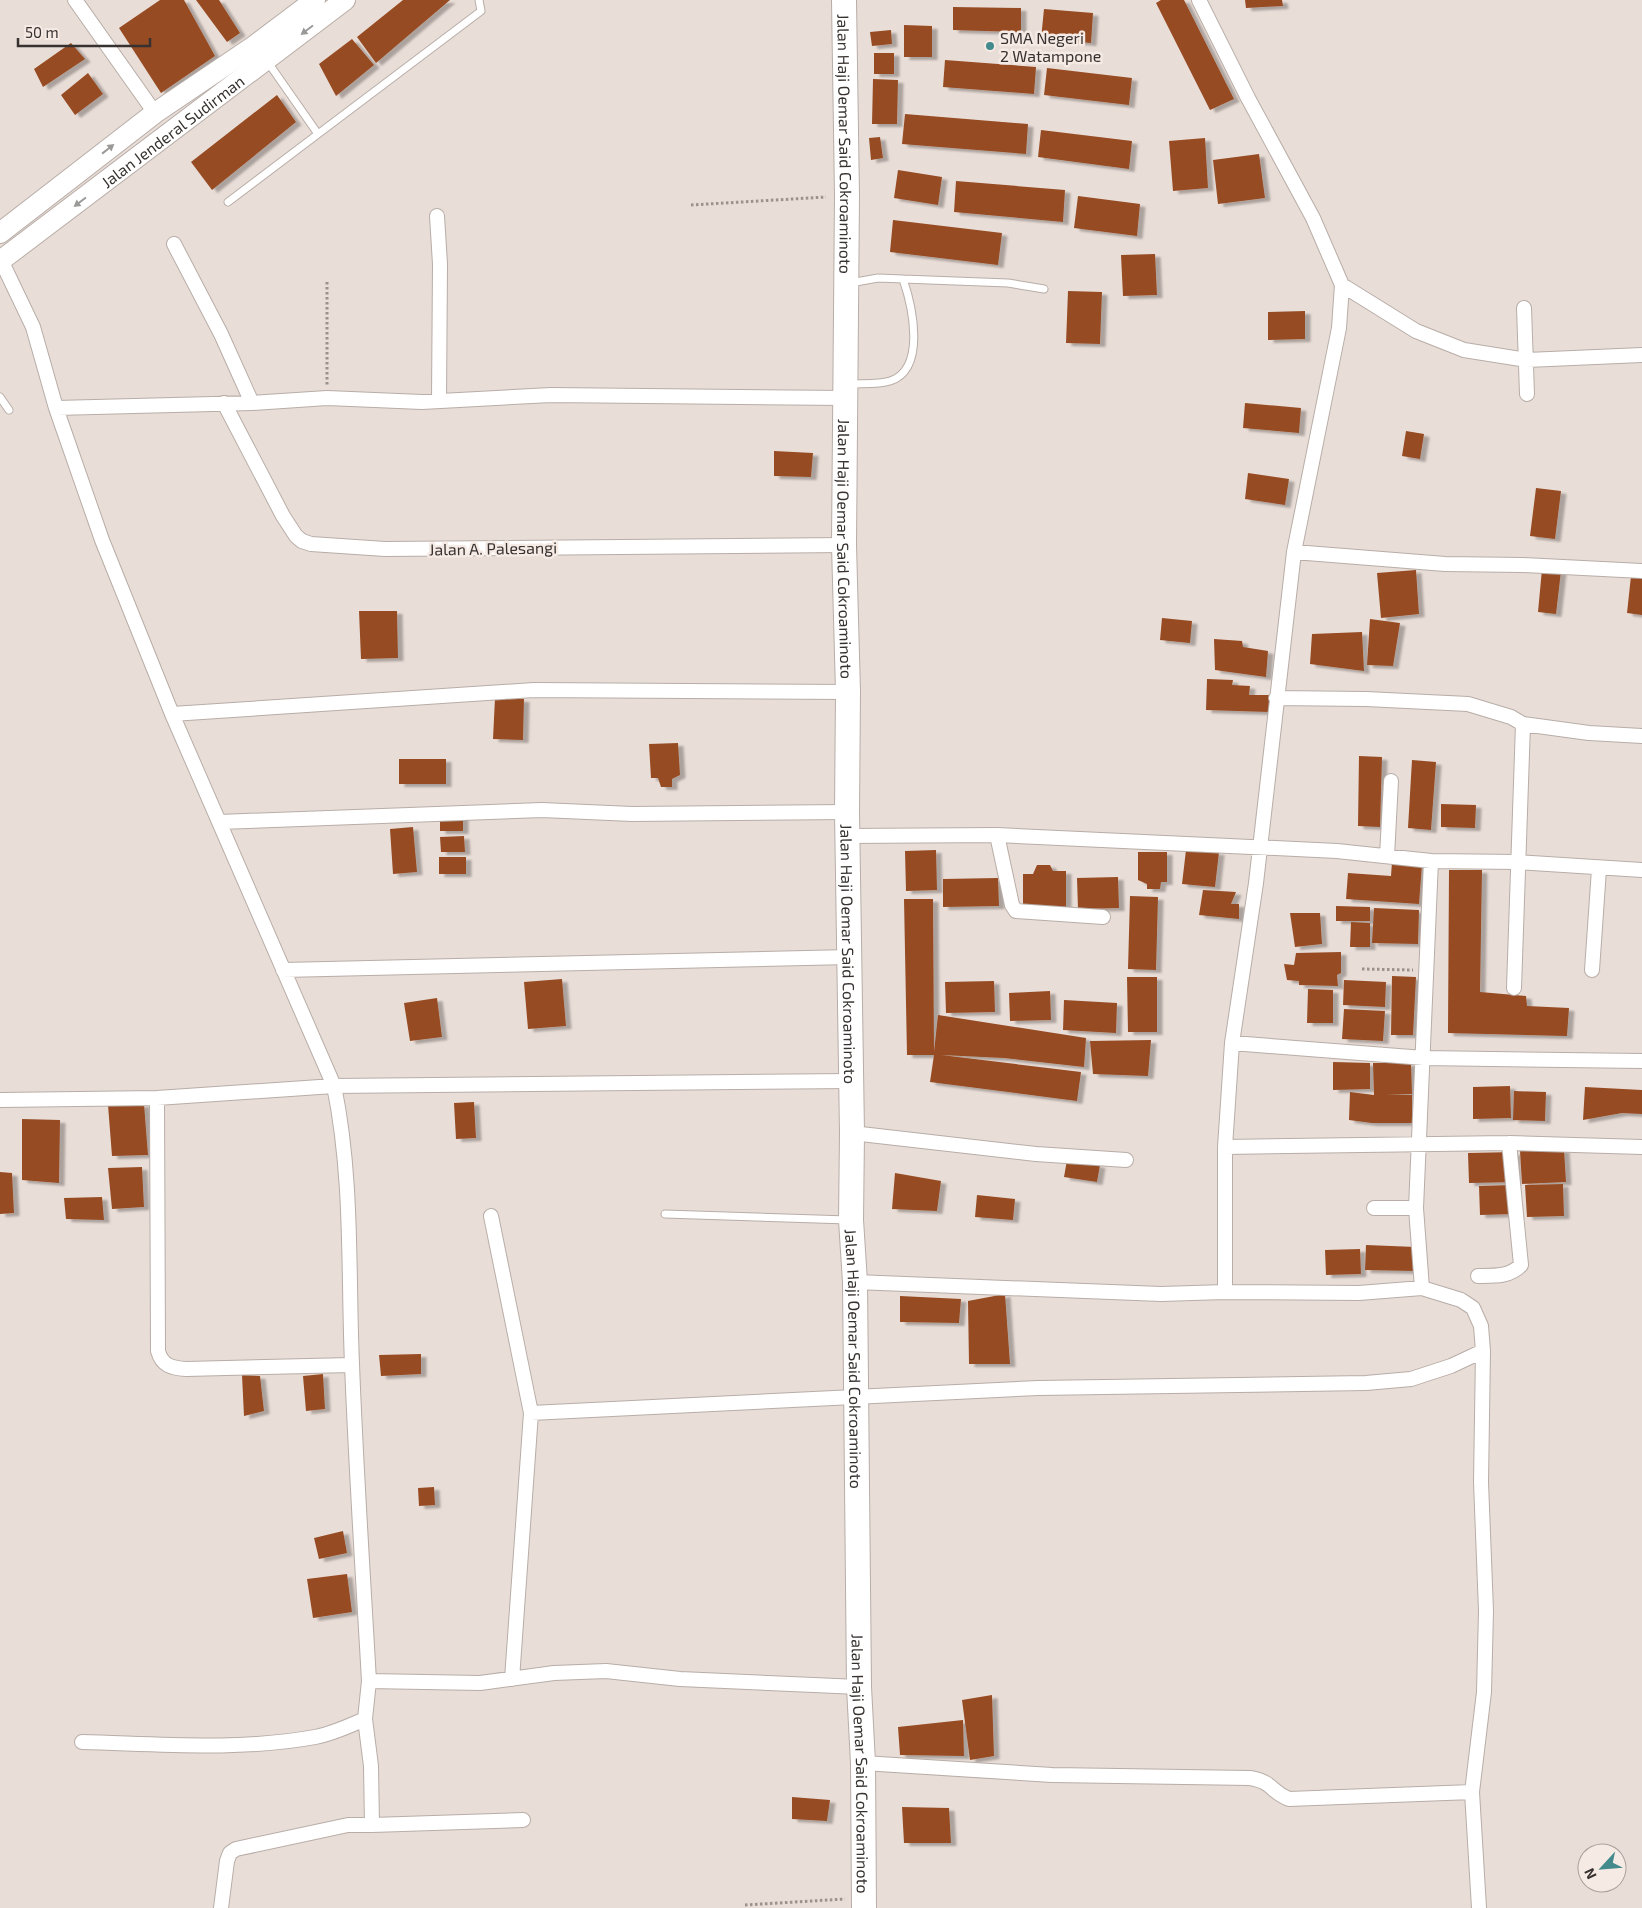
<svg xmlns="http://www.w3.org/2000/svg" width="1642" height="1908" font-family="'Exo 2',sans-serif">
<style>
.building{fill:#964b23;filter:url(#shadow)}
.lines{fill:none;stroke-linecap:round;stroke-linejoin:round}
.service-casing{stroke:#b8ada7;stroke-width:9}
.minor-casing{stroke:#b8ada7;stroke-width:16}
.secondary-casing{stroke:#b8ada7;stroke-width:22}
.trunk-casing{stroke:#b8ada7;stroke-width:26}
.path{stroke:#9b928e;stroke-width:3;stroke-dasharray:2.5 2.5;stroke-linecap:butt}
.service{stroke:#fff;stroke-width:7}
.minor{stroke:#fff;stroke-width:14}
.secondary{stroke:#fff;stroke-width:20}
.trunk{stroke:#fff;stroke-width:24}
.oneway{fill:#9b9898}
.poi-dot{fill:#428a8c;stroke:#f6eae5;stroke-width:2}
.labels{text-anchor:middle;dominant-baseline:central;stroke-width:5;stroke-linejoin:round;paint-order:stroke}
.poi-label{font-size:16px;fill:#373230;stroke:#f6eae5;text-anchor:start}
.street-label{font-size:16px;fill:#373230;stroke:#f6eae5}
</style>
<defs>
<filter id="shadow"><feDropShadow dx="5.5" dy="3" stdDeviation="1" flood-color="#0004"/></filter>
</defs>
<rect width="100%" height="100%" fill="#e9ddd7"/>
<!-- building -->
<path class="building" d="M160,0h24l31,56 -54,37 -42,-65z
M196,0h23l21,33 -13,9z
M403,0h47l-74,63 -19,-26z
M1161,0h23l50,99 -24,11 -54,-107z
M1245,0h37l1,6 -37,2z
M953,7l68,1v24l-68,-2z
M1044,9l49,4 -2,30 -50,-4z
M904,25l28,1v31h-28z
M891,30l1,14 -20,2 -2,-14z
M352,39l22,26 -38,31 -17,-32z
M71,43l14,16 -42,28 -9,-18z
M874,53h20v21h-20z
M945,60l91,7 -2,27 -91,-7z
M1047,68l85,10 -3,27 -85,-10z
M88,73l15,21 -28,21 -14,-20z
M873,79l25,1 -1,44h-25z
M277,95l19,27 -84,68 -21,-28z
M905,114l123,10 -2,30 -124,-10z
M1041,130l91,11 -3,28 -91,-12z
M880,137l3,21 -12,2 -2,-22z
M1205,138l3,50 -35,3 -4,-50z
M1259,154l6,44 -47,6 -5,-44z
M898,170l44,7 -4,28 -44,-7z
M956,181l109,9 -2,32 -109,-10z
M1078,196l62,8 -3,32 -63,-8z
M893,220l109,13 -4,32 -108,-13z
M1155,254l2,41 -34,1 -2,-41z
M1068,291l34,1 -2,52 -34,-1z
M1305,311v28l-37,1v-28z
M1245,403l56,5 -2,25 -56,-5z
M1406,431l18,3 -4,25 -18,-3z
M774,451l39,2 -2,24 -37,-1z
M1248,473l41,6 -4,26 -40,-6z
M1536,488l25,3 -6,48 -25,-3z
M1542,569l19,2 -5,43 -18,-2z
M1416,570l3,44 -38,4 -4,-45z
M1631,576l11,1v38l-15,-2z
M359,611h38l1,47 -37,1z
M1162,618l30,3 -2,22 -30,-3z
M1370,619l30,4 -7,43 -26,-1z
M1362,632l2,39 -54,-7 2,-30z
M1214,639l28,2 1,6 25,4 -2,26 -51,-7z
M1207,679l26,1 -1,5 18,1 -1,9h20v17l-63,-2z
M495,698l29,1 -1,41 -30,-1z
M678,743l2,32 -8,4v8h-11l-3,-9h-7l-2,-34z
M1359,756l23,1 -2,70 -22,-1z
M399,759h47v25h-47z
M1412,760l24,2 -5,68 -23,-2z
M1441,804l35,1 -1,23 -34,-1z
M440,814h23v17h-23z
M413,827l4,45 -24,2 -3,-45z
M464,836l1,16h-24l-1,-15z
M936,850l1,40 -31,1 -1,-40z
M1186,850l33,2 -4,35 -33,-3z
M1138,852h29v30h-6l-1,7h-13v-5l-9,-4z
M439,857h27v17h-27z
M1392,862l30,2 -3,40 -73,-5 2,-26 43,3z
M1037,865h13l3,6h13v36l-43,-1v-32h10z
M1449,870h33l-2,122 46,4 1,10 42,2 -2,28 -119,-3z
M1118,877l1,31 -41,1 -1,-31z
M998,878l1,28 -56,1v-28z
M1203,890l33,2 -5,12h8v15l-40,-4z
M1130,896l28,1 -2,73 -28,-1z
M904,899h29l1,153 4,-37 148,23 -2,29 -80,-9 -63,-3 140,17 -4,29 -147,-19 4,-27h-27z
M1336,906l34,1v14h-34z
M1374,908l45,2 -1,34 -46,-1z
M1290,913h30l2,31 -27,3z
M1351,922l19,1v24h-20z
M1341,952v21l-4,2 1,11 -39,-1v-4l-12,-1 -3,-16 10,1 2,-12z
M1392,976l24,1 -3,58h-22z
M1127,977h30v55h-29z
M562,979l4,47 -38,3 -4,-47z
M1344,980l42,2 -1,25 -42,-2z
M994,981l1,31 -49,1 -1,-31z
M1308,989l25,1v33h-26z
M1050,991l1,29 -41,1 -1,-28z
M437,998l5,39 -32,4 -6,-38z
M1064,1000l53,3 -1,30 -53,-3z
M1344,1009l41,2 -2,30 -41,-2z
M1151,1040l-3,36 -55,-2 -3,-33z
M1333,1062l37,1v26l-37,1z
M1373,1063h38l1,31 -26,1h26v28h-40l-23,-3 1,-28 24,3z
M1510,1086l1,32 -38,1v-32z
M1585,1087l57,3v24l-20,-1 -39,7z
M1514,1091l32,1 -1,29 -32,-1z
M474,1102l2,36 -20,1 -2,-36z
M144,1104l4,51 -36,1 -4,-51z
M22,1119l38,1 -1,63 -37,-3z
M1564,1149l2,33 -44,2 -2,-33z
M1515,1152l1,30 -47,1 -1,-30z
M1067,1160l33,5 -3,17 -33,-5z
M142,1167l2,40 -32,2 -4,-41z
M0,1172l12,1 2,40 -14,1z
M895,1173l46,8 -4,30 -45,-2z
M1563,1184l1,32 -37,1 -2,-32z
M1512,1185l1,29 -33,1 -1,-29z
M977,1195l38,4 -2,21 -38,-3z
M102,1197l2,23 -38,-1 -2,-21z
M1366,1245l50,2 -1,24 -50,-1z
M1360,1249l1,25 -35,1 -1,-25z
M1005,1294l5,70h-41l-1,-63z
M900,1296l61,3 -2,24 -59,-1z
M421,1354v20l-40,2 -2,-21z
M323,1374l2,35 -19,2 -3,-35z
M242,1375l18,1 4,35 -20,5z
M434,1487l1,18 -16,1 -1,-18z
M343,1531l4,22 -28,6 -5,-21z
M347,1574l5,38 -39,6 -6,-39z
M992,1695l2,61 -24,4 -8,-60z
M963,1720l1,36 -64,-1 -2,-28z
M792,1797l38,3 -3,21 -35,-2z
M902,1807l47,1 2,35h-47z"/>
<g class="lines">
<!-- service casing -->
<g class="service-casing">
<path id="service" d="M318,134l163,-123 -2,-11
M228,202l90,-68 -51,-73
M903,279l105,4 36,6
M848,384c13,-1 30,1 42,-3 37,-12 22,-76 13,-102l-25,-1 -28,5
M0,397l9,13
M665,1214l183,6"/>
</g>
<!-- minor casing -->
<g class="minor-casing">
<path id="minor" d="M75,0l80,113
M1199,0l49,98 65,120 29,67 -3,43 -45,224 -38,331 -24,160 -7,104v145
M437,216l3,48 -1,137
M174,244l47,90 31,69
M0,258l33,69 23,81 46,132 70,174 162,372c19,92 14,185 18,278 4,106 11,211 17,317l-4,38 6,47 1,59h-24l-112,24 -6,4 -3,8 -6,47
M1342,285l74,46 48,19 63,10 115,-5
M1524,308l3,86
M224,403l59,113 13,20 6,5 9,3 74,5 459,-4
M56,408l196,-5 75,-5 95,4 129,-7 294,3
M1294,552l151,12 77,1 120,6
M1276,698l90,1 102,5 43,13 12,7 66,9 53,3
M172,714l362,-24 314,2
M219,822l323,-12 90,4 215,-2
M997,835l15,70 4,6 87,6
M847,836l150,-1 340,16 94,10 86,1 125,8
M1387,856l4,-75
M283,970l567,-13
M1592,970l7,-101
M1514,988l9,-264
M1232,1043l192,15 218,3
M157,1098l1,253c4,15 14,17 28,18l166,-4
M0,1100l157,-2 177,-12 517,-5
M852,1133l184,21 90,6
M1225,1147l284,-4 133,4
M1374,1208h42
M491,1216l40,197 -19,266
M1478,1276c16,0 32,1 43,-11l-12,-122
M855,1282l306,12 64,-2 134,1 63,-5 39,12 12,8 8,18 2,25 -2,131 5,129 -2,81 -12,100 7,116
M1422,1288l-6,-80 15,-347
M531,1413l507,-25 328,-5 45,-4 40,-13 32,-15
M369,1681l111,2 74,-10 52,-2 74,8 179,8
M82,1742c77,2 157,9 233,-5 17,-3 34,-11 50,-18
M863,1763l189,12 198,3c24,4 20,14 39,21l183,-7
M372,1825l151,-5"/>
</g>
<!-- secondary casing -->
<g class="secondary-casing">
<g id="secondary">
<path d="M0,233l155,-120 99,-67 61,-46"/>
<path id="s1" d="M0,261l345,-261"/>
</g>
</g>
<!-- trunk casing -->
<g class="trunk-casing">
<g id="trunk">
<path id="s2" d="M844,0l3,196 -3,349 4,147 -1,120 5,321 -1,87 4,62 4,405 4,76 1,145"/>
</g>
</g>
<!-- path -->
<path class="path" d="M691,205l135,-8
M327,282v103
M1362,969l51,1
M745,1905l100,-6"/>
<!-- service -->
<use href="#service" class="service"/>
<!-- minor -->
<use href="#minor" class="minor"/>
<!-- secondary -->
<use href="#secondary" class="secondary"/>
<!-- trunk -->
<use href="#trunk" class="trunk"/>
</g>
<!-- one-way arrows -->
<defs><path id="oneway-solid" d="M-6-.8H1V-3.2L6.5 0L1 3.2V.8H-6Z" transform="scale(1.25)"/></defs>
<g class="oneway">
<use href="#oneway-solid" transform="translate(307 30) rotate(143)"/>
<use href="#oneway-solid" transform="translate(108 149) rotate(-38)"/>
<use href="#oneway-solid" transform="translate(80 202) rotate(143)"/>
</g>
<!-- markers -->
<circle class="poi-dot" cx="990" cy="46" r="5"/>
<g class="labels">
<!-- poi labels -->
<g class="poi-label">
<text x="1000" y="37">SMA Negeri<tspan x="1000" dy="18">2 Watampone</tspan></text>
</g>
<!-- street labels -->
<g class="street-label">
<text stroke="none"><textPath href="#s1" startOffset="216">Jalan Jenderal Sudirman</textPath></text>
<text stroke="none"><textPath href="#s2" startOffset="144">Jalan Haji Oemar Said Cokroaminoto</textPath></text>
<text transform="translate(493 548) rotate(-1)">Jalan A. Palesangi</text>
<text stroke="none"><textPath href="#s2" startOffset="549">Jalan Haji Oemar Said Cokroaminoto</textPath></text>
<text stroke="none"><textPath href="#s2" startOffset="954">Jalan Haji Oemar Said Cokroaminoto</textPath></text>
<text stroke="none"><textPath href="#s2" startOffset="1359">Jalan Haji Oemar Said Cokroaminoto</textPath></text>
<text stroke="none"><textPath href="#s2" startOffset="1764">Jalan Haji Oemar Said Cokroaminoto</textPath></text>
</g>
</g>
<!-- north arrow -->
<g transform="translate(1602 1868) rotate(244)"><circle r="24" fill="#f6eae5" stroke="#aaa09d"/>
<path d="M0-4L9 19L0 12L-9 19Z" fill="#428a8c"/>
<text y="-8" font-size="14" font-weight="bold" text-anchor="middle" fill="#373230">N</text>
</g>
<!-- scale -->
<path d="M18 38v8h132v-8" fill="none" stroke="#373230" stroke-width="2.5"/>
<text x="25" y="38" font-size="15" fill="#373230" stroke="#f6eae5" stroke-width="4" paint-order="stroke">50 m</text>
</svg>
